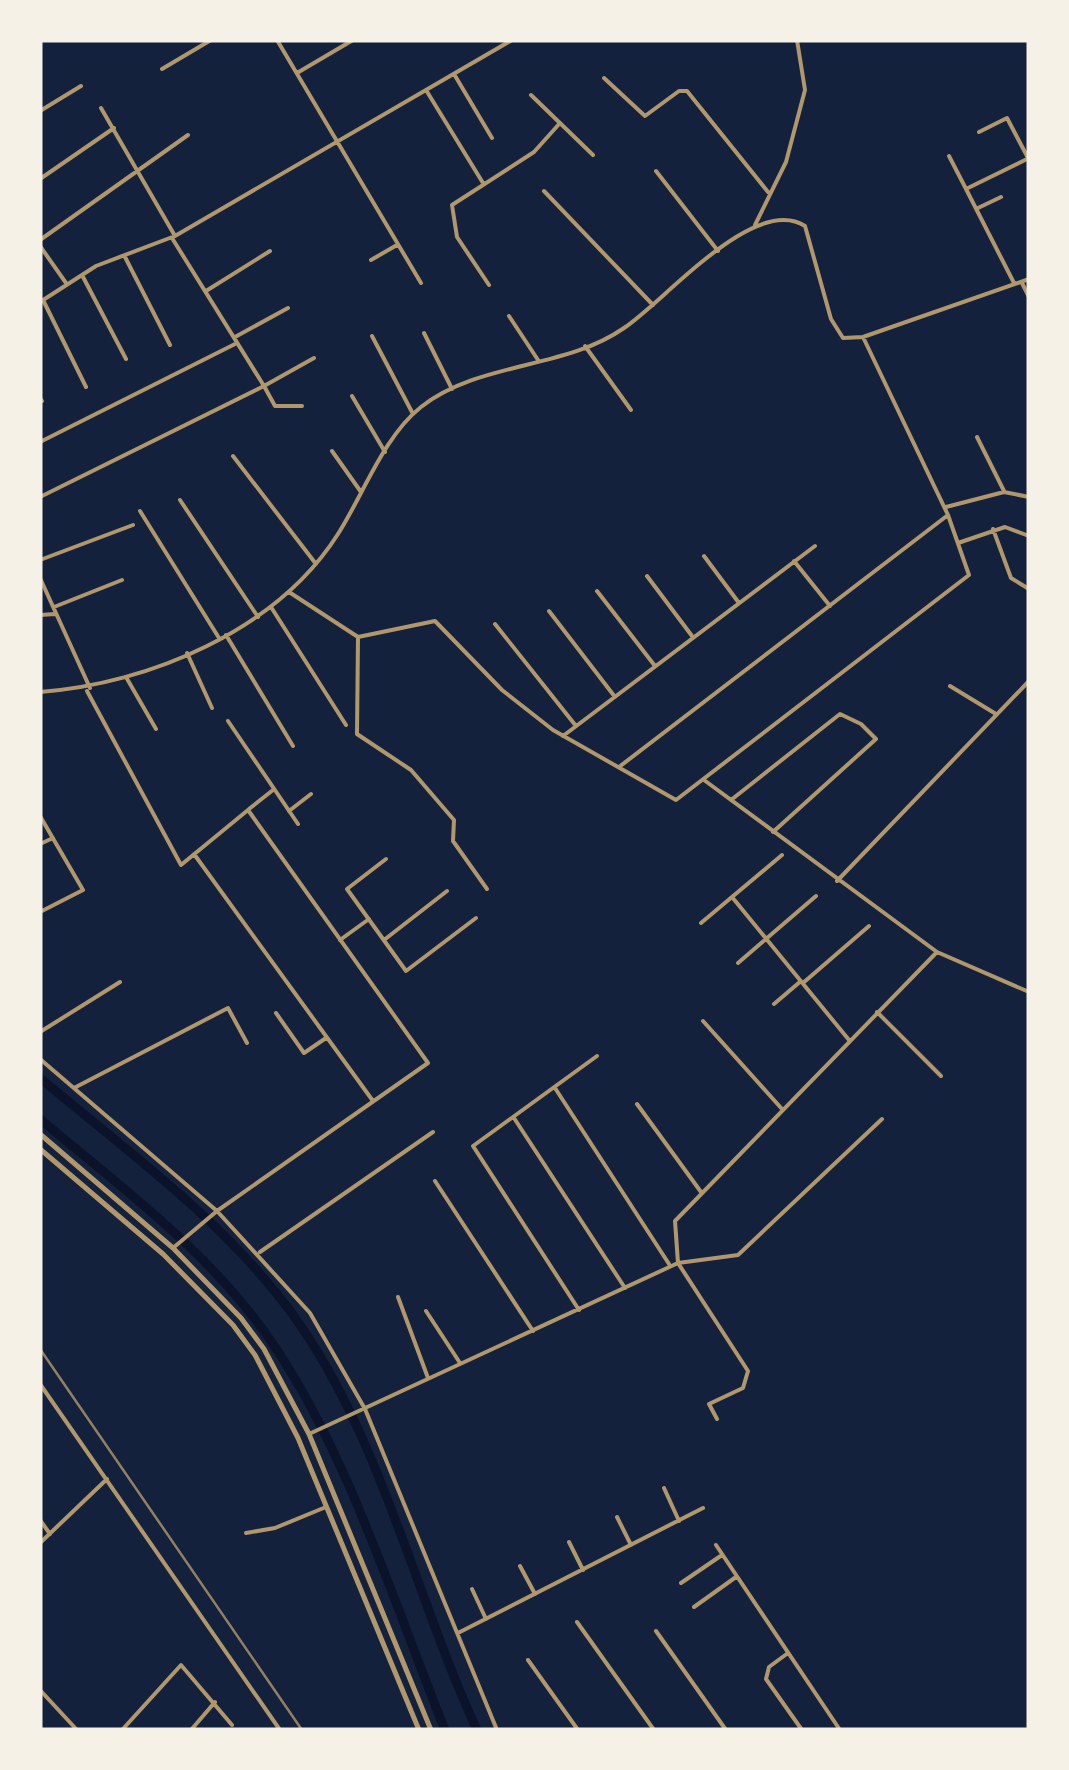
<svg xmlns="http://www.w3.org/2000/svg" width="1069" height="1770" font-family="'Varela Round',sans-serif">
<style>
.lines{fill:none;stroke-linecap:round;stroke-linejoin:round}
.canal{stroke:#0b132b;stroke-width:9}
.minor{stroke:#b1986c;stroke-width:4}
.tertiary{stroke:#b1986c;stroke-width:5}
.rail{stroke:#918062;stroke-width:2.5}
</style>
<rect width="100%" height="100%" fill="#14213d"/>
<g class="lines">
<!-- canal -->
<path class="canal" d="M40,1078c87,73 183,142 251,234 90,123 123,282 186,418
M40,1119c83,70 174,136 235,228 74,110 120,259 170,383"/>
<!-- minor -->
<path class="minor" d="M277,40l144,243
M162,69l49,-29
M297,73l56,-33
M454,74l38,64
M604,78l41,38 34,-25h8l81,101
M426,90l57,93
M531,95l62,60
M101,108l74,128
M40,111l41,-25
M979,132l28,-14 20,38
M949,156l16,31
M656,171l62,80
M40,179l74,-51
M544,191l109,114
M978,208l23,-11
M755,225l31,-63 19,-72 -8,-50
M40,240l148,-105
M40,246l26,37
M125,257l45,88
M371,260l26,-15
M82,275l44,84
M1014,283l-48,-94 63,-31
M1022,283l7,14
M489,285l-32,-48 -5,-32 82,-53 26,-29
M206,291l64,-40
M40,302l56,-36 79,-30 337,-196
M44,302l42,85
M509,316l29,44
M424,333l28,56
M372,336l41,78
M235,337l53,-29
M585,346l46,64
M352,396l33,56
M40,398l2,3
M302,406h-27l-11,-20 50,-28
M977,437l27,54
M40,442l197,-99
M332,451l29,41
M233,456l83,108
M40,497l224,-111 -92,-148
M180,500l78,117
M946,507l58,-15 25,5
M140,511l79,127
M993,529l18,49 18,11
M958,543l47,-16 24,9
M704,556l35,47
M40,560l93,-35
M794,561l36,45
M647,576l45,60
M40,578l50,110
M597,591l58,75
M289,592l69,45 77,-16 67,69 51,40 123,70 293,-225 -21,-60 -85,-178
M54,607l68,-27
M271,607l75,118
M549,611l66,86
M40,615l15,-1
M495,624l81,102
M226,635l67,111
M358,637l-1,97 54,36 43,50 -1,21 34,48
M187,653l25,55
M126,677l30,52
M950,686l46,28
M87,691l94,174 67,-55 180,253 -211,148 -44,37
M40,692c109,-8 237,-62 298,-158 25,-39 46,-98 83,-127 59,-46 143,-37 203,-79 42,-28 130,-134 181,-102l26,93 12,19 20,-1 166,-58
M228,721l70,103
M563,736l252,-190
M619,767l329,-252
M704,780l233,172 92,40
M731,800l109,-86 21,10 15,15 -103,93
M249,809l24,-19
M289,811l22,-17
M40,816l43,74 -43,22
M40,844l13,-6
M194,854l179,247
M386,859l-39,30 59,82 70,-53
M837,881l192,-200
M732,897l117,143
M701,923l81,-68
M340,940l29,-21
M384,940l63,-49
M738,963l78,-67
M803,983l66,-57
M774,1004l27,-23
M877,1012l64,64
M276,1013l28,40 22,-15
M703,1021l79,88
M40,1032l80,-50
M40,1059l177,152 93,102 55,96 132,321
M74,1088l154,-80 19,35
M555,1088l114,176
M637,1104l64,88
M514,1118l111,170
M435,1181l98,150
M260,1252l173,-120
M398,1297l30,81
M579,1310l-106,-164 124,-90
M426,1311l34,52
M40,1384l240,346
M717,1419l-8,-15 34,-16 5,-17 -70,-108 60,-8 144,-136
M309,1434l369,-171 -3,-42 262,-269
M664,1488l15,33
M617,1517l14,28
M40,1520l10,14
M246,1533l29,-5 51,-21
M569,1542l14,28
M40,1543l67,-64
M716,1545l124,185
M520,1566l15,28
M681,1583l41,-28
M472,1589l14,30
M694,1607l42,-30
M577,1622l77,108
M656,1631l70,99
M458,1633l245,-125
M788,1653l-19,14 -3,12 36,51
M528,1660l50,70
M40,1690l37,40
M122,1730l59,-65 51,60
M191,1730l24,-28"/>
<!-- tertiary -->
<path class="tertiary" d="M40,1134l133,114 68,70 23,31 45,85 122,296
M40,1149l123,105 70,71 22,30 43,83 121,292"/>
<!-- rail -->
<path class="rail" d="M40,1349l262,381"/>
</g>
<!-- border -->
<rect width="1069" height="1770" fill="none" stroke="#f6f1e7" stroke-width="85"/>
</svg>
